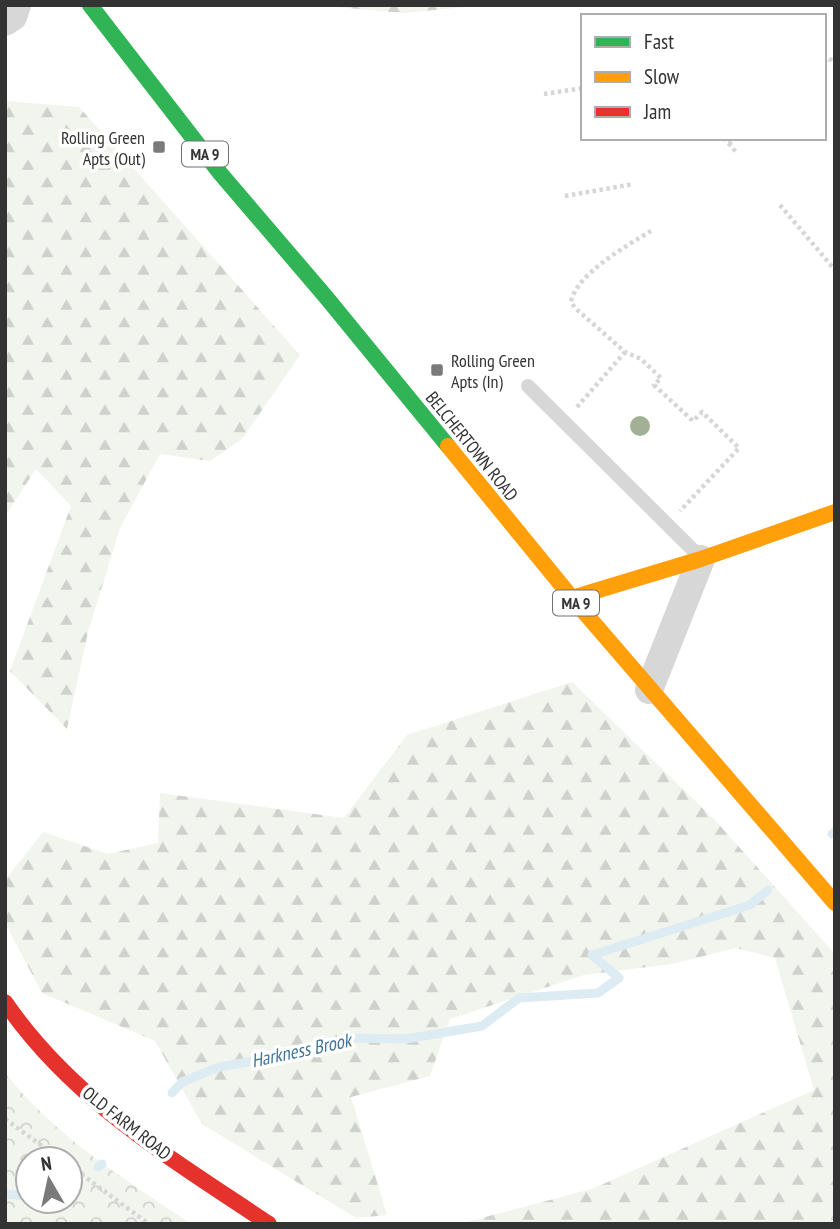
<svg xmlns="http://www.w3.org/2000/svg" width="840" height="1229" font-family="'PT Sans Narrow',sans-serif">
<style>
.forest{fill:url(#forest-firs)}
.park{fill:url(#park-crowns);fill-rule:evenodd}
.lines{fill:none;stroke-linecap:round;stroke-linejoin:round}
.stream{stroke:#ddebf3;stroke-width:9}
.path{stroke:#d6d6d6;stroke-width:4.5;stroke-dasharray:3.5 3.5;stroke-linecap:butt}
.lane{stroke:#d7d7d7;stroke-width:14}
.street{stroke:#d7d7d7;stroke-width:28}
.fast{stroke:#30b455;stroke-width:16}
.slow{stroke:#ff9f0a;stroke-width:16}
.jam{stroke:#e5322d;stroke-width:16}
.tree{fill:#a2b095}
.poi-dot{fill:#7a7a7a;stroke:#fff;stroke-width:2.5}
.labels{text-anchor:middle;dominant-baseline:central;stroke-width:7;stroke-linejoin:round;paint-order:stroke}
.shield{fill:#fff;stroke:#707070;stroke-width:2}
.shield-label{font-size:16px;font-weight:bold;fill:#333}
.poi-label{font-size:18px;fill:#333;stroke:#fff;text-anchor:end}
.street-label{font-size:18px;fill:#333;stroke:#fff}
.water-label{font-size:19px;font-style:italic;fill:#3f7597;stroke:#fff}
</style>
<defs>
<pattern id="forest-firs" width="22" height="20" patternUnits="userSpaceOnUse" patternTransform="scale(1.75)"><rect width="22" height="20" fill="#f1f5ed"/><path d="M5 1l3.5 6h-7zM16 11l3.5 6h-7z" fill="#cfd2cc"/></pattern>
<pattern id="park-crowns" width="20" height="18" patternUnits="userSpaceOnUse" patternTransform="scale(1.75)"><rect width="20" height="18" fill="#f1f5ed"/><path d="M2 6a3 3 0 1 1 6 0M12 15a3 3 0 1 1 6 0" fill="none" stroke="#cfd2cc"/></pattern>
</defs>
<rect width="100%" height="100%" fill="#fff"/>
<!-- forest -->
<path class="forest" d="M314,5h173l-83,8z
M5,101l74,6 221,248 -58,84 -32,22 -50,-7 -40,74 -32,104 -21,97 -57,-58 61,-165 -35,-37 -31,47z
M572,682l142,137 121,135v270h-376l133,-35 222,-99 -39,-132 -39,-10 -64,16 -88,11 -134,44 -20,57 -79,21 36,118 -31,3 -154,-94 -47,-83 -113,-48 -37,-70v-43l38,-48 65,22 50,-11 2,-50 184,25 63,-83z"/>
<!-- park -->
<path class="park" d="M5,1073c53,66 117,104 186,151h-186zM28,1159h42v42h-42z"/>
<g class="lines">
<!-- stream -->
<path class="stream" d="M832,834l3,-2
M172,1093l10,-11 37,-15 82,-14 49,-15 56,1 76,-13 37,-28 79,-5 21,-15 -27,-23 158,-50 18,-15
M98,1167l4,-3
M70,1191l6,-1
M5,1194l23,2"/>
<!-- path -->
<path class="path" d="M824,62l5,-4 5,5
M544,94l39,-6
M724,138l12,14
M729,144l6,-6
M565,196l69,-12
M780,205l55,65
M651,231c-23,14 -75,43 -80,71l4,6 50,44 16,7 20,19 -7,7 39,36 9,-9 37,36 -59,63
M577,407l48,-55
M5,1119l55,40
M70,1166l79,58"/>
<!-- lane -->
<path class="lane" d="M528,386l170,169"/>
<!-- street -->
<path class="street" d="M5,22l8,-5 4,-12
M649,690l52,-131"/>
<!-- fast -->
<path class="fast" d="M90,5l130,168 106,124 122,149"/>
<!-- slow -->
<path class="slow" d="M448,446l124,152 263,305
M572,598l129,-39 134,-47"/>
<!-- jam -->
<path class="jam" d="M5,1002c67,98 167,157 264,222"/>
</g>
<!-- trees -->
<circle class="tree" cx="640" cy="426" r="10"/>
<!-- markers -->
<g class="poi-dot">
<rect x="152" y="140" width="14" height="14" rx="3.5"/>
<rect x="430" y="363" width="14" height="14" rx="3.5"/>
</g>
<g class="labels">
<!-- shield labels -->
<g class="shield">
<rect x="182" y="141.5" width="46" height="25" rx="5"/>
<rect x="553" y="590.5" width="46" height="25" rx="5"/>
</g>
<g class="shield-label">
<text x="205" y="154">MA 9</text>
<text x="576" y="603">MA 9</text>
</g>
<!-- poi labels -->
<g class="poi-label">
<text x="145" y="137">Rolling Green<tspan x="145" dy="21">Apts (Out)</tspan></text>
<text x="451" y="360" text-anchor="start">Rolling Green<tspan x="451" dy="21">Apts (In)</tspan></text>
</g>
<!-- street labels -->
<g class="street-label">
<text transform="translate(472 446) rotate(51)">BELCHERTOWN ROAD</text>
<text transform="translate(127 1123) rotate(38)">OLD FARM ROAD</text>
</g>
<!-- water labels -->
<g class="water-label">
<text transform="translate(301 1050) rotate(-12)">Harkness Brook</text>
</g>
</g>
<!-- border -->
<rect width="840" height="1229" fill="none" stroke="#333333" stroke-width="14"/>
<!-- legend -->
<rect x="581" y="14" width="245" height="126" fill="#ffffff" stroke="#adadad" stroke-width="2"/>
<rect x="595" y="37" width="35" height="10" fill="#30b455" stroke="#adadad" stroke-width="2"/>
<text x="644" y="49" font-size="21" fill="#333333">Fast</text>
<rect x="595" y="72" width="35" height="10" fill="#ff9f0a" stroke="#adadad" stroke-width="2"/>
<text x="644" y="84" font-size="21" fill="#333333">Slow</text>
<rect x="595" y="107" width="35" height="10" fill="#e5322d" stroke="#adadad" stroke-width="2"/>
<text x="644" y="119" font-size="21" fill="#333333">Jam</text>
<!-- north arrow -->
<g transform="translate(49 1180) rotate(351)"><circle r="33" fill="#ffffff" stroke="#adadad" stroke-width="2"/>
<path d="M0-5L12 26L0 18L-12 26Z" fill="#7a7a7a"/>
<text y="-10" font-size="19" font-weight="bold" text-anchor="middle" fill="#333333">N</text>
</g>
</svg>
